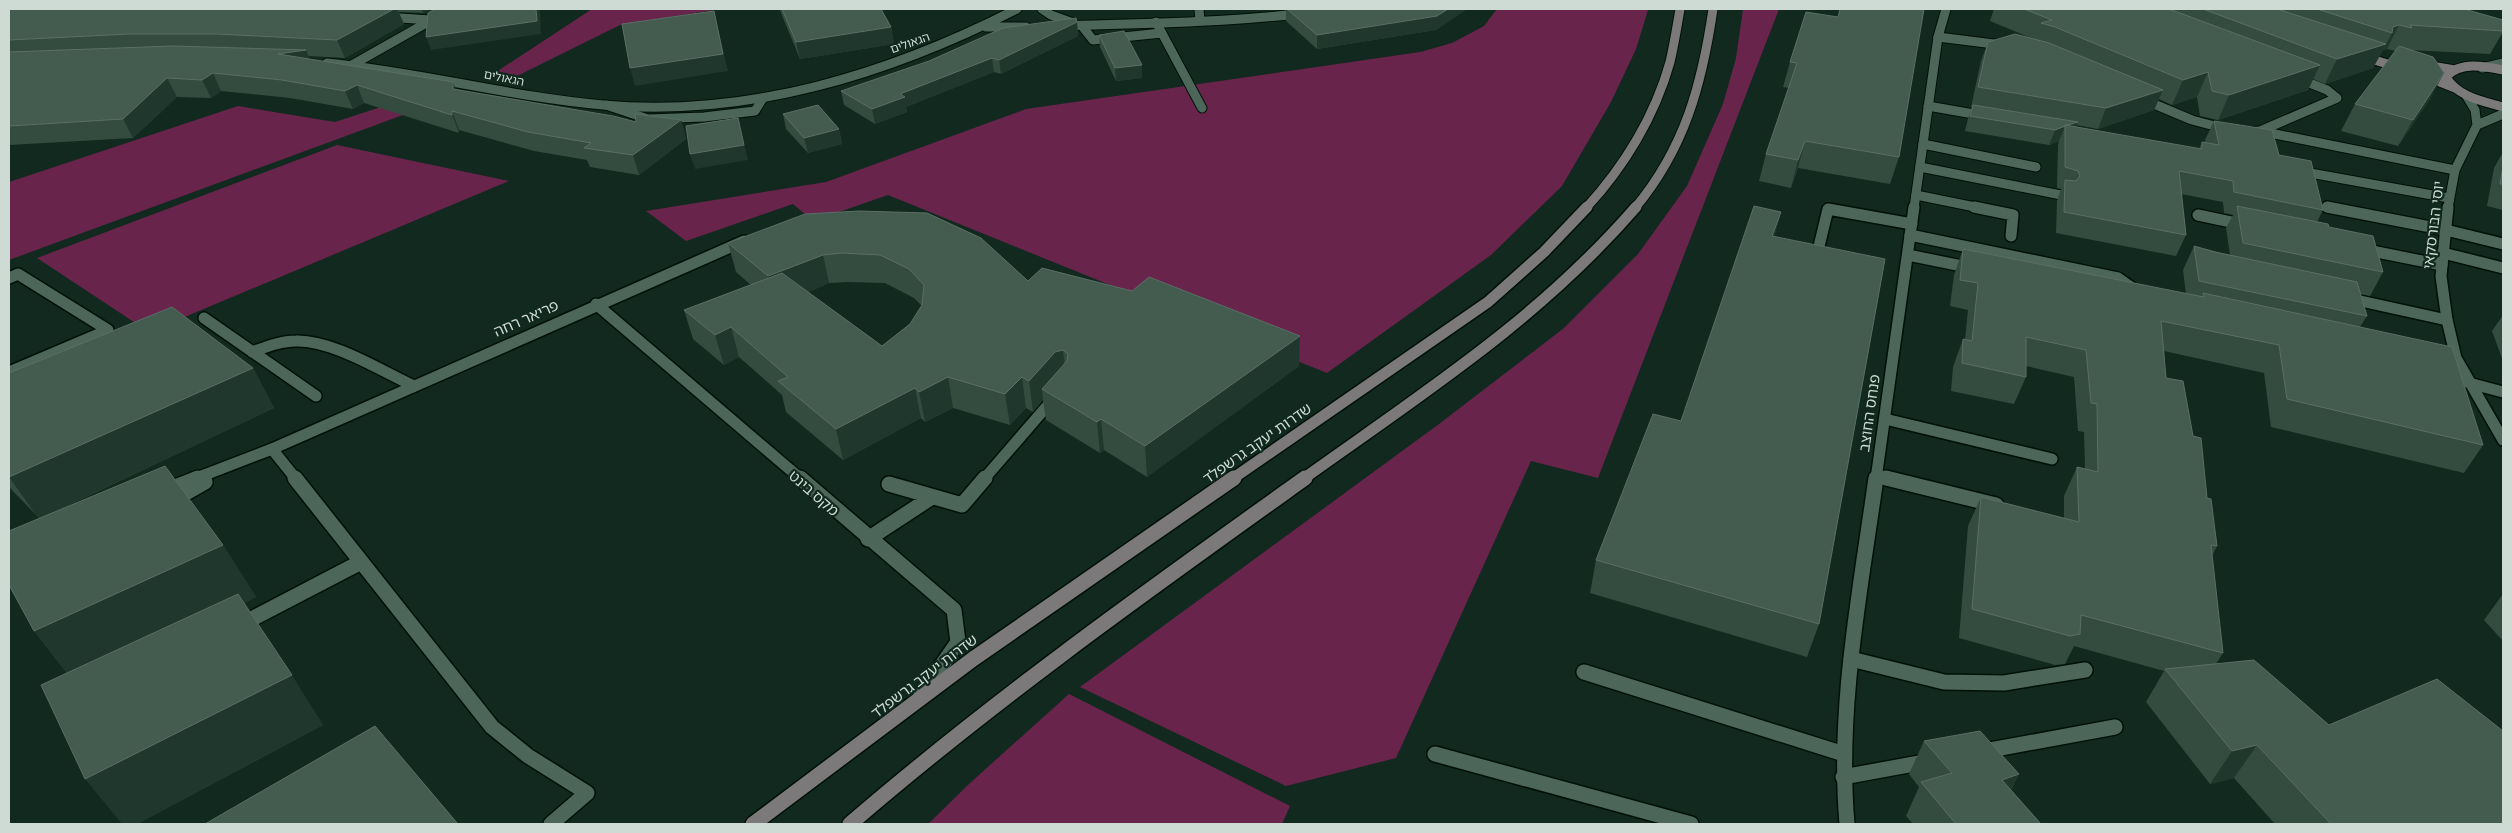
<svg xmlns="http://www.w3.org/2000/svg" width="2512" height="833" font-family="'Archivo Narrow','Noto Sans Hebrew',sans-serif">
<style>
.green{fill:#69244c}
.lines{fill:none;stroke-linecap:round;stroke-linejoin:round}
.lane-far2-casing{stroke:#001108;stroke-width:11}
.lane-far1-casing{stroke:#001108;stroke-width:14}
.lane-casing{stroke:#001108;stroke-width:18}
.street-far2-casing{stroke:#001108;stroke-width:11}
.street-far1-casing{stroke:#001108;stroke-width:14}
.street-casing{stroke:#001108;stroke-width:18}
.secondary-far2-casing{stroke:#001108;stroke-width:11}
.secondary-far1-casing{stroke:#001108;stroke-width:14}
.secondary-casing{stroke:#001108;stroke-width:18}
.lane-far2{stroke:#4d665a;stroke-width:9}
.lane-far1{stroke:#4d665a;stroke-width:11}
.lane{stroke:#4d665a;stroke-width:15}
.street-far2{stroke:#4d665a;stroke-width:9}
.street-far1{stroke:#4d665a;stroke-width:11}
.street{stroke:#4d665a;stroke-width:15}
.secondary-far2{stroke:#7c797b;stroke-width:9}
.secondary-far1{stroke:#7c797b;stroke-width:11}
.secondary{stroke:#7c797b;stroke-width:15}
.wall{fill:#344c40;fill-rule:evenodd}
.shaded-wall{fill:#1f372c}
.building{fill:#445b50;stroke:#5a6f65}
.labels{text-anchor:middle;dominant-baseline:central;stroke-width:4.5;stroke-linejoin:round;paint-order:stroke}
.far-street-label{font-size:12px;fill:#cddbd4;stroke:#11291e}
.street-label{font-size:15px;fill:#cddbd4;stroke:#11291e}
</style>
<rect width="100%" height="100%" fill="#11291e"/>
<!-- green -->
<path class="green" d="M592,9h128l-100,16 -105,52 -19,-5z
M1497,9l151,1 -12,39 -25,53 -49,84 -71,69 -164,118 -439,-178 -75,26 -20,-17 -107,37 -40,-30 180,-29 200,-73 394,-57 32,-9 32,-17z
M1743,9h36l-181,469 -67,-17 -135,297 -110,28 -206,-99 359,-263 125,-96 74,-74 49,-68 36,-82 13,-46z
M421,94l31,3 -443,163v-78l229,-76 97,16z
M337,145l172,36 -360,151 -112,-74z
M1069,694l221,112 -8,18h-354l42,-41z"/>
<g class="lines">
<!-- lane-far2 casing -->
<g class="lane-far2-casing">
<path id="lane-far2" d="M1199,9l1,12
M385,17l46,3
M1156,22l46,86
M1082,26l11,14 69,-7
M1938,37l64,8
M2482,68l21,-5
M2142,99l50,21 34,9
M606,105l42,14 56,-2 51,-6 8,-13
M1928,106l57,10
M2260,131l195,39
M2249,132l11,-1 77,-33 -10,-8 -30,-12
M1923,144l113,23
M1920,167l146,29
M2299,171l150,27
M1916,195l64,13
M2327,207l7,1"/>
</g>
<!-- lane-far1 casing -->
<g class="lane-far1-casing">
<path id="lane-far1" d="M1974,207l39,8 -2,21
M2327,207l119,23 57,14
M2198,215l47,10
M1910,235l208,43 17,12
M2362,249l80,16
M2443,253l60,15
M1908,255l64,13
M1815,263l13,-54 84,15
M9,278l9,-4 90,56 -99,42
M2347,298l100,22
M204,318l112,78
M252,352c14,-5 29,-11 44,-11 37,-1 85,30 118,45
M2469,383l34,9
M1885,419l167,40
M272,449l24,30
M1877,476l14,3
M984,479l70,-81"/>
</g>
<!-- lane casing -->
<g class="lane-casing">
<path id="lane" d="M295,478l197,249 36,29 59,37 -36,31
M1886,478l110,27
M889,484l73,21 23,-27
M868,539l64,-42
M240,625l121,-63
M1851,659l93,23 60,1 81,-13
M1584,672l260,82
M1979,752l136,-25
M1435,754l256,70
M1843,777l87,-16"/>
</g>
<!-- street-far2 casing -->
<g class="street-far2-casing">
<path id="street-far2" d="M1042,9l9,6 22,8
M1061,26c91,-3 183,-3 273,-17
M986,27h40
M327,63c93,9 184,34 276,42 146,13 286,-31 414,-96
M352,65l99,-56
M2477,125l26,-11
M1914,208l24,-171 8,-28
M2448,208l7,-38 22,-45 -2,-15 -9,-15"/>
</g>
<!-- street-far1 casing -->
<g class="street-far1-casing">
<path id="street-far1" d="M2448,207l-7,69 6,44 9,38 47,82
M596,304l205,175
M194,479l78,-30 472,-208
M1876,479l38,-272"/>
</g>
<!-- street casing -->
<g class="street-casing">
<path id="street" d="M800,478l154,132 4,32 -37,53
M165,491l33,-13
M170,502l35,-20
M1847,824c-10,-116 13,-231 29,-346"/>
</g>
<!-- secondary-far2 casing -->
<g class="secondary-far2-casing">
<path id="secondary-far2" d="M2361,56l40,12
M2425,65l30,5
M2503,70c-19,-4 -43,-9 -57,7 12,20 36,24 57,30
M2425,76l30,12
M1586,208c38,-41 69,-92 84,-146 4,-17 7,-35 10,-53
M1635,208c50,-60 67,-124 78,-199"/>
</g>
<!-- secondary-far1 casing -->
<g class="secondary-far1-casing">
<path id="secondary-far1" d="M1232,479l256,-177 56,-50 43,-45
M1303,479c120,-86 235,-159 333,-272"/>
</g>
<!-- secondary casing -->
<g class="secondary-casing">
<path id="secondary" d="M753,824l220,-165 261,-181
M850,824c145,-125 300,-235 455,-346"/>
</g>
<!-- lane-far2 -->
<use href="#lane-far2" class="lane-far2"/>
<!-- lane-far1 -->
<use href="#lane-far1" class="lane-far1"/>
<!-- lane -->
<use href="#lane" class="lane"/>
<!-- street-far2 -->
<use href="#street-far2" class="street-far2"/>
<!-- street-far1 -->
<use href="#street-far1" class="street-far1"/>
<!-- street -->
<use href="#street" class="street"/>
<!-- secondary-far2 -->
<use href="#secondary-far2" class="secondary-far2"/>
<!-- secondary-far1 -->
<use href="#secondary-far1" class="secondary-far1"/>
<!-- secondary -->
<use href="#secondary" class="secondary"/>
</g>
<!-- wall -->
<path class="wall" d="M9,9h422l-8,4 -24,-1 5,12 -59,34 -37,-2 2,3 146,31 180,32 45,-2 5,19 -47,36 -49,-8 -3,-7 -53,-9 -75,-21v3l-95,-30 -11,6 -63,-11 -69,-7 -10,7 -34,-1 -44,41 -124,7z
M780,9h101l10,18 3,17 -94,15 -19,-46z
M1286,9h181l-31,21 -119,19 -31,-28z
M1994,9h470l39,22v1l-13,22 -81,-4 21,49 -32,47 -57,-15 14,-27 41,-53 -9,-2 -4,1 -10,18 -48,16 -12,-5 -5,11 -90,30 -18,-4 -3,-19 -25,8 -13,-6 -5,11 -56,19 -21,-4 -1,2 123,22 3,-7h3v-2l9,-19 65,34 44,55 -6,12 12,5 54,45 -13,24 -10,-2 7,22 -7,11 123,118 -19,28 -193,-46 -7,-54 -100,-22 2,27 27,58 24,110 -5,10 11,97 -7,11 113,61 174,99h-228l-41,-46 -24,6 -64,-82 18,-31 -90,-25 -9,18 -10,1 -96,-27 9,-112 13,-29 83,21v-22l13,-29 8,2 -1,-37 -6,-1 -4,-54 -48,-11v11l-12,27 -63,-13 2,-24 10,-28 2,1 3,-30 -18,-4 4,-31 9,-26 223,45 -3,-24 11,-24 36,9 -4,-27 7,-13 -9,-2 -1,-11 -42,-8 5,41 -10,21 -120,-23 1,-32 4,-12 -4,-1 1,-43 1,-4 -10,4 -84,-14 3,-12 4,-12h-1l10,-46 7,-19 43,-4 -41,-17z
M1806,12l93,145 -9,27 -92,-16 -7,20 -32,-7 7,-27 23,-66 -6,-1 7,-25z
M1077,22l1,14 -77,38 -7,-2 -88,35 1,5 -32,12 -31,-19 -3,-14z
M1099,35l43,30v13l-26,3 -16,-34z
M783,114l56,15 3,15 -34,9 -22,-24z
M2503,152v58l-16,-4 7,-38z
M1781,212l-7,25 45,387 -12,33 -217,-64 6,-33 85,-139z
M805,214l223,67 272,55 -1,30 -152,111 -43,-27 -4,3 -54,-33 -3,-20 -10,12 -7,-4 -16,17 -57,-17 -28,14 -4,-4 -78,42 -57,-48 -4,-17 -43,-38 -15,8 -31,-26 -9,-29 67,-25 -15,-13 -8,-29zM848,282l37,1 29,15 8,8 -12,18 -28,22 -74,-54 21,-9z
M2503,315v46l-11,-30z
M253,368l21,40 -228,108 177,29 33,52 -12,6 79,122 -186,99h-15l-55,-151 -33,-42 5,-113 -30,-31v-114z
M2503,594v47l-19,-21z
M1924,741l95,33 -8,16 30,34h-128l-7,-8 13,-29 -10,-13z"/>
<!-- shaded-wall -->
<path class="shaded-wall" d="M394,9h3l7,15 -59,34 -8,-18z
M422,9h9l-8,4z
M536,9h4l1,25 -110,16 -5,-13z
M1448,9h19l-31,21 -119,19v-14z
M714,11l14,60 -93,15 -5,-18z
M1077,22l1,14 -77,38 -2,-14z
M2399,25l-12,24 -4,1 9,-17 1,-6z
M891,27l3,17 -94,15 -4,-17z
M2386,44l-13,24 -48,16 12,-25z
M306,50l7,18 -35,-14z
M992,58l2,14 -88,35 1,5 -32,12 -3,-15 28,-15z
M1142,65v13l-26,3 -1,-13z
M2320,65l-12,25 -90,30 11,-25z
M2208,72l-11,25 -25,8 11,-25z
M213,73l8,18 -10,7 -9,-18z
M2444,73l-14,26 -32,47 15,-26z
M167,78l10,19 -44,41 -10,-19z
M453,82l7,18 -7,-11z
M357,85l7,18 -11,6 -8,-18z
M2163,90l-9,20 -56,19 8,-21z
M452,111l7,19v3l-7,-18z
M738,118l10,42 -53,9 -5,-15z
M681,120l5,19 -47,36 -6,-20z
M2078,122l-6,15 -7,-11z
M2065,127l-6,14 -10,4 6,-15z
M839,129l3,15 -34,9 -4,-15z
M1805,141l-7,27 -7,20 7,-28z
M1781,212l-8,28 -1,-4z
M823,255l6,28 -53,23 -8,-30z
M731,327l8,30 -15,8 -9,-30z
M1300,336l-1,30 -152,111 -2,-31z
M1063,350l3,30 -24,9 1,11 -10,12 -4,-31 26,-29z
M253,368l21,40 -235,111 -30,-42z
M948,377l5,31 -28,14 -6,-30z
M1022,377l4,31 -16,17 -5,-31z
M915,388l6,30 -78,42 -7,-31z
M1101,419l3,31 -4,3 -3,-31z
M223,545l33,52 -180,87 -42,-53z
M292,675l31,50 -186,99h-15l-37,-45z
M2257,745l-23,33 -24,6 22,-33z
M2019,774l-18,34 1,-28z"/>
<!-- building -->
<path class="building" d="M9,9h385l-57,31 -120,-6h-88l-120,6z
M435,9h101l1,12 -111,16 2,-24z
M782,9h99l10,18 -95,15z
M1287,9h161l-11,7 -120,19z
M1840,9h84l-25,148 -94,-16 -7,19 -32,-6 31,-91 -7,-1 16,-50 32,5z
M2024,9h145l151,56 -91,30 -17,-4 -4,-19 -25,8 -128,-53 -14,-4 11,-3z
M2203,9h74l109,35 -49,15z
M2317,9h147l39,11v11l-93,-6 2,3 -13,-3 -6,2 -1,6z
M714,11l9,43 -93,14 -8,-44z
M1076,18l1,4 -78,38 -7,-2 -92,36 5,3 -33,12 -31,-18 88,-30 74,-33z
M1124,31l18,34 -27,3 -16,-33z
M2015,34l34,9 114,47 -57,18 -128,-21 10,-45z
M173,46l133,4 -28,4 175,28v7l160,27 23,6 -1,-8 46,6 -48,35 -49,-7 7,-5 -63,-11 -76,-21v4l-95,-30 -12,6 -63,-11 -69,-7 -11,7 -35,-2 -44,41 -114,7v-74z
M2399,46l34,11 11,16 -31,47 -58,-16z
M818,105l21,24 -35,9 -21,-24z
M1973,105l105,17 -10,3h-3v1l-10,4 -85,-14z
M738,118l6,27 -54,9 -4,-28z
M2214,121l58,9 7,25 32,6 12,49 -89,-18 -1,-11 -54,-10 7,64 -122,-23 1,-32 11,1 4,-5 -2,-5 -13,-4v-42l137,24v-7l17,3z
M2503,167v17h-3z
M1754,206l27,6 -9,24 113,23 -66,365 -223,-64 57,-146 28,7z
M2237,206l91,18 1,3 44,9 10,36 -140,-29z
M859,211l68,2 54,25 47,43 14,-13 90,23 17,-14 151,59 -155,110 -44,-27 -4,3 -55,-33 25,-28 1,-7 -5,-4 -8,2 -26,29 -7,-4 -17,17 -57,-17 -29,15 -4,-4 -79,41 -58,-48 10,-4 -57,-50 -16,8 -31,-25 98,-37 100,73 28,-22 12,-19 2,-20 -15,-16 -29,-14 -38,-2 -19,2 -55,21 -40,-33 77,-29z
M2194,246l21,6 142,30 10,34 -168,-35z
M1963,249l241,48 -1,-4 249,54 31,98 -196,-46 -8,-54 -118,-24 5,57 17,3 10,55 8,2 6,60 4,1 6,47 -6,-1 12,108 -142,-38 -1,19 -10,2 -98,-27 9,-112 98,25 -2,-55 21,5 -1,-68 -6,-1 -5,-53 -60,-13v40l-64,-14 1,-24 9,2 6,-58 -18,-3z
M172,307l81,61 -244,109v-104z
M165,466l58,79 -189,86 -25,-46v-54z
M238,594l54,81 -207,104 -44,-94z
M2254,660l75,65 108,-46 66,52v93h-172l-74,-79 -25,6 -67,-82z
M375,726l83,98h-253z
M1980,731l39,43 -17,6 39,44h-85l-35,-42 31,-9 -28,-32z"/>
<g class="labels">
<!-- far-street labels -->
<g class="far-street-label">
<text transform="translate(910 43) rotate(-19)">הגאולים</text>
<text transform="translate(504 78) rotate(11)">הגאולים</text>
</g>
<!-- street labels -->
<g class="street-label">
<text transform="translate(2433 225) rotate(-83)">יוסי הבורסקאי</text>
<text transform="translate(526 318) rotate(-24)">פריאר רחה</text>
<text transform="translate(1869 413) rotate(-82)">פנחס החוצב</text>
<text transform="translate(1257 443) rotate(-35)">שדרות יעקב גרשפלד</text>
<text transform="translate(814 493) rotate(41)">מקס בינט</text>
<text transform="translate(924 676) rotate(-37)">שדרות יעקב גרשפלד</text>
</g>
</g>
<!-- border -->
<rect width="2512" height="833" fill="none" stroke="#cddbd4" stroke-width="20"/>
</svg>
